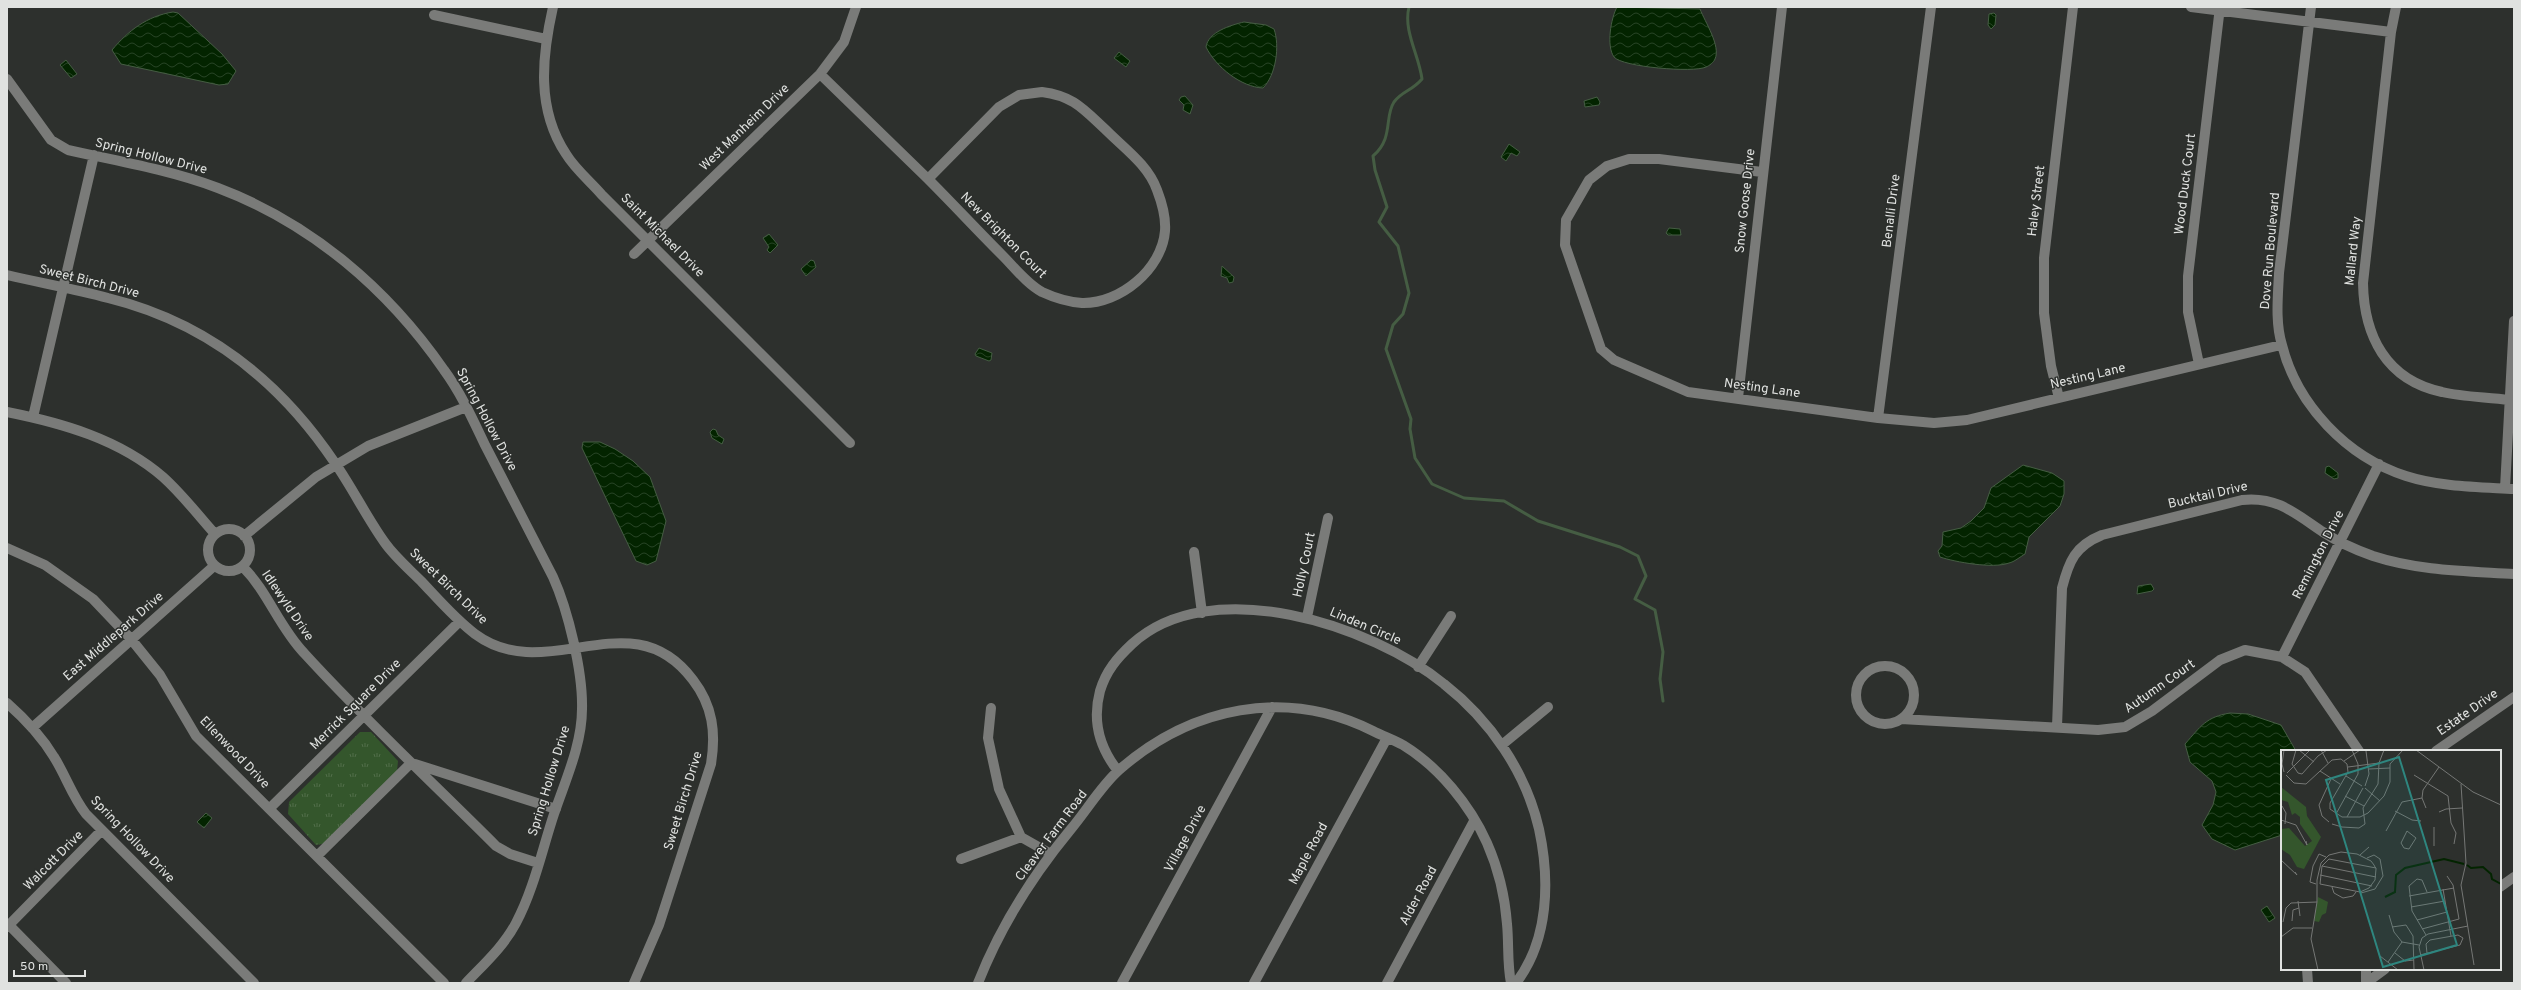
<svg xmlns="http://www.w3.org/2000/svg" width="2521" height="990" font-family="Overpass,sans-serif">
<style>
.park{fill:url(#park-tufts)}
.water{fill:url(#water-waves);stroke:#455d43}
.lines{fill:none;stroke-linecap:round;stroke-linejoin:round}
.stream{stroke:#455d43;stroke-width:3}
.minor{stroke:#7a7b79;stroke-width:10}
.labels{text-anchor:middle;dominant-baseline:central;stroke-width:3;stroke-linejoin:round;paint-order:stroke}
.street-label{font-size:13px;fill:#e0e2e0;stroke:#2d302d}
.inset-river{fill:none;stroke:#032400;stroke-width:2}
.inset-road{fill:none;stroke:#757775;stroke-width:1}
.view{fill:#2e867f;fill-opacity:0.15;stroke:#2e867f;stroke-width:2}
.inset-edge{fill:none;stroke:#e0e2e0;stroke-width:2}
</style>
<defs>
<pattern id="park-tufts" width="24" height="20" patternUnits="userSpaceOnUse"><rect width="24" height="20" fill="#34562c"/><path d="M3 7l-1-3M5 7V3M7 7l1-3M15 17l-1-3M17 17v-4M19 17l1-3" fill="none" stroke="#516e4a"/></pattern>
<pattern id="water-waves" width="16" height="10" patternUnits="userSpaceOnUse"><rect width="16" height="10" fill="#032400"/><path d="M0 5q4-4 8 0t8 0" fill="none" stroke="#274425"/></pattern>
</defs>
<rect width="100%" height="100%" fill="#2d302d"/>
<!-- park -->
<path class="park" d="M360,732h11l27,29 -1,10 -70,72 -11,2 -28,-31 1,-12z"/>
<!-- water -->
<path class="water" d="M1617,7l83,2c5,13 21,37 15,50 -1,3 -6,7 -9,8 -12,6 -84,0 -92,-10 -8,-11 -3,-39 3,-50z
M173,12l5,1 44,41 14,17 -8,13 -9,1 -98,-21 -9,-14c16,-19 35,-34 61,-38z
M1994,13l2,2 -1,10 -4,4 -3,-4 1,-11z
M1244,22l22,3 8,4c6,17 2,46 -11,59 -22,-1 -47,-21 -57,-41 2,-15 25,-22 38,-25z
M1119,52l11,9 -4,6 -12,-9z
M66,60l11,14 -6,4 -11,-13z
M1185,96l8,9 -3,9 -7,-4 1,-5 -5,-5 2,-3z
M1597,97l3,5 -1,3 -14,2 -1,-6z
M1509,144l11,8 -3,4 -6,-3 -5,8 -5,-4z
M1669,228l11,1 1,6h-13l-2,-2z
M769,234l9,11 -8,8 -3,-3 2,-3 -6,-9z
M811,260l3,1 2,6 -10,9 -5,-7z
M1222,266l12,11 -1,5 -4,1 -2,-5 -6,-2z
M979,348l13,5 -1,7 -2,1 -13,-5 -1,-2z
M713,429l3,1 2,5 6,4 -2,5 -10,-6 -2,-6z
M583,442h17l15,7 18,12 17,16 16,44 -10,40 -9,4 -11,-4 -54,-113z
M2023,465l29,8 12,8v13l-4,12 -31,31 -4,17c-5,3 -11,8 -16,9 -16,6 -54,-1 -69,-6l-2,-6 4,-5 1,-14 18,-4 10,-7 13,-13 7,-20z
M2326,467l3,-1 9,7v5l-4,1 -9,-6z
M2151,584l3,5 -2,2 -15,3 1,-8z
M2230,713l18,1 33,11 15,26h-14v84l-47,15 -23,-11 -10,-14 11,-20 3,-13 -4,-11 -22,-19 -5,-18c16,-18 21,-27 45,-31z
M206,813l6,5 -8,10 -7,-6z
M2267,906l8,12 -6,4 -8,-12z"/>
<g class="lines">
<!-- stream -->
<path class="stream" d="M1409,7c-6,24 10,48 13,72 -10,12 -20,12 -28,23 -10,15 0,36 -21,54l2,14 12,37 -8,15 19,24 11,47 -6,21 -10,11 -7,24 25,70 -1,10 5,29 17,26 32,14 40,3 34,20 82,26 18,9 8,20 -11,23 20,11 8,42 -3,27 3,22"/>
<!-- minor -->
<path class="minor" d="M553,7c-11,49 -17,102 13,147 9,15 25,28 36,41l248,248
M2191,7l200,25
M2311,7l-32,266c-1,23 -4,49 3,72 15,60 65,112 124,131 34,11 72,11 108,13
M2396,7l-5,25 -28,251c1,53 23,97 79,109 21,5 45,5 67,8
M434,15l112,24
M820,74l108,105
M7,79l44,61 17,10c50,11 102,20 150,38 93,35 170,101 226,182 17,23 29,50 41,75 23,44 45,88 68,132 15,33 30,95 29,132 0,36 -17,72 -28,105 -12,36 -20,75 -38,109 -12,23 -32,41 -50,60
M1042,92c32,4 42,18 65,39 18,18 41,34 50,59 5,13 9,28 8,41 -3,38 -45,73 -83,72 -14,-1 -27,-5 -40,-11 -15,-8 -28,-25 -40,-37 -25,-25 -49,-51 -74,-76l71,-72 20,-12z
M1762,172l-103,-13h-30l-22,7 -18,14 -23,40 -1,25 36,104 13,11 74,32 190,26 56,5 33,-3 314,-75
M634,254l186,-180 24,-32 12,-35
M7,275c34,8 68,14 101,23 98,24 172,83 227,165 18,26 32,55 50,80 10,14 24,26 36,38 17,18 34,38 54,53 73,54 156,-37 218,46 20,26 23,53 18,84l-52,161 -25,58
M2199,364l-11,-52v-36l32,-269
M1738,398l44,-391
M2059,398l-8,-32 -7,-53v-55l29,-251
M7,412c55,11 112,27 156,65 19,17 35,38 52,57
M33,417l61,-262
M1878,418l53,-411
M2505,488l9,-167
M208 550a21 21 0 1 1 42 0a21 21 0 1 1-42 0Z
M244,536l72,-59 52,-31 98,-39
M7,548l38,17 48,34 38,40 29,36 36,61 248,247
M1194,552l8,61
M243,567c25,25 36,60 61,86 61,67 128,129 192,193l14,8 28,9
M1307,617l21,-99
M2282,657l97,-193
M1856 695a29 29 0 1 1 58 0a29 29 0 1 1-58 0Z
M1418,667l33,-51
M7,703c17,15 35,34 47,54 12,19 18,39 32,57l168,169
M991,708l-3,30 11,51 22,48 30,17
M1901,719l197,11 27,-3 27,-16 68,-51 25,-10 37,7 23,15 54,79
M2057,727l5,-139c7,-27 13,-42 40,-53l140,-35c35,-4 54,14 81,32 15,10 33,18 50,24 46,15 93,15 141,18
M32,728l182,-162
M1503,744l45,-37
M2436,751l78,-54
M415,764l141,45
M1118,771c-19,-24 -26,-50 -18,-80 6,-20 17,-33 32,-47 78,-72 240,-19 312,40 46,36 82,88 95,145 11,51 10,111 -23,154
M270,808l190,-187
M317,856l94,-93
M961,859l60,-22
M2500,887l14,-10
M9,925l57,58
M7,927l95,-97
M2307,969l1,14
M978,983c22,-56 55,-108 93,-154 16,-19 30,-43 48,-59 72,-63 166,-83 254,-39 10,5 21,9 30,14 36,22 67,60 84,98 11,25 18,54 20,81 2,20 0,39 4,59
M1122,983l150,-276
M1254,983l133,-245
M1387,983l87,-162
M2366,983l19,-14
M2366,983v-14"/>
</g>
<g class="labels">
<!-- street labels -->
<g class="street-label">
<text transform="translate(745 128) rotate(-44)">West Manheim Drive</text>
<text transform="translate(151 157) rotate(14)">Spring Hollow Drive</text>
<text transform="translate(2186 184) rotate(-83)">Wood Duck Court</text>
<text transform="translate(1746 201) rotate(-84)">Snow Goose Drive</text>
<text transform="translate(2037 201) rotate(-83)">Haley Street</text>
<text transform="translate(1892 211) rotate(-83)">Benalli Drive</text>
<text transform="translate(662 236) rotate(45)">Saint Michael Drive</text>
<text transform="translate(1003 236) rotate(45)">New Brighton Court</text>
<text transform="translate(2271 251) rotate(-85)">Dove Run Boulevard</text>
<text transform="translate(2354 251) rotate(-84)">Mallard Way</text>
<text transform="translate(89 282) rotate(14)">Sweet Birch Drive</text>
<text transform="translate(2088 377) rotate(-13)">Nesting Lane</text>
<text transform="translate(1762 389) rotate(8)">Nesting Lane</text>
<text transform="translate(486 420) rotate(62)">Spring Hollow Drive</text>
<text transform="translate(2208 496) rotate(-13)">Bucktail Drive</text>
<text transform="translate(2319 555) rotate(-63)">Remington Drive</text>
<text transform="translate(1305 565) rotate(-78)">Holly Court</text>
<text transform="translate(448 587) rotate(44)">Sweet Birch Drive</text>
<text transform="translate(287 606) rotate(56)">Idlewyld Drive</text>
<text transform="translate(1365 627) rotate(23)">Linden Circle</text>
<text transform="translate(114 637) rotate(-41)">East Middlepark Drive</text>
<text transform="translate(2160 687) rotate(-35)">Autumn Court</text>
<text transform="translate(356 705) rotate(-45)">Merrick Square Drive</text>
<text transform="translate(2468 713) rotate(-35)">Estate Drive</text>
<text transform="translate(234 753) rotate(46)">Ellenwood Drive</text>
<text transform="translate(550 781) rotate(-73)">Spring Hollow Drive</text>
<text transform="translate(684 801) rotate(-73)">Sweet Birch Drive</text>
<text transform="translate(1052 836) rotate(-53)">Cleaver Farm Road</text>
<text transform="translate(1186 839) rotate(-62)">Village Drive</text>
<text transform="translate(132 840) rotate(46)">Spring Hollow Drive</text>
<text transform="translate(1309 854) rotate(-62)">Maple Road</text>
<text transform="translate(54 861) rotate(-45)">Walcott Drive</text>
<text transform="translate(1419 896) rotate(-62)">Alder Road</text>
</g>
</g>
<!-- overview -->
<g transform="translate(2281 750)">
<rect width="220" height="220" fill="#2d302d"/>
<path d="M0,37l25,20 1,9 14,21 -17,32 -7,-2 -7,-12 -9,-6v-20l8,-1 16,18 7,-5 -12,-17v-7l-5,-4 -3,2 -4,-13 -7,-2z" fill="#34562c"/>
<path d="M37,147l10,5 -2,11 -4,2 -3,7 -5,-1z" fill="#34562c"/>
<path class="inset-river" d="M186,115l4,3 12,-1 8,7 1,5 9,5M104,147l10,-5 1,-17 9,-7 39,-9 20,5"/>
<path class="inset-road" d="M3,0l-2,14 2,8M15,0l-4,14 6,9 4,1 16,-18 9,-6M18,0l15,12M40,0l7,13M135,0l57,42 28,13M63,11l16,-11M67,17l31,-4M88,19l21,-1M39,21l20,13M6,23l23,-23M5,25l8,8 12,1 26,-24 9,-1 6,5 1,8 -18,31v6l12,8h18l8,-4 16,-17 6,-14v-18l13,-14M133,25l34,21 3,27 5,10 -2,11M65,26l16,10M180,34l5,79 -5,22 13,80M84,36l4,-12 -3,-23M84,38l15,13M64,46l19,10M1,56l4,7 -1,11M145,58l-4,-10 1,-8 16,-23M114,61l17,9 9,1M158,62l7,-3 16,-1M55,64l22,-40v-10l-6,-14M66,67l16,-29M0,70l15,5 11,20 -1,-4M48,72l-7,-6 -3,-11 12,-26M51,74l10,3 17,1 6,-4 -2,-16 15,-24 1,-21 5,-13M105,81l16,-29 20,-4M126,81l9,7 -7,11 -5,-1 -3,-5zM153,96v-19M79,105l9,-8M0,110l16,15 -2,-3M41,116l54,11M39,125l52,11M35,134l-6,-2 3,-16 6,-12 7,3M51,137l2,6 9,5 10,-2 3,-4M162,139l8,47M80,143l14,-4 8,-13 -3,-17 -6,-4 -7,3M128,146l45,-8M17,151l2,15M130,157l34,-6M136,170l30,-8M11,171l1,-11 6,-2M2,172l3,-14 5,-5 26,-1M111,177l14,-2 7,11 1,34M141,179l37,-10 -6,-34 -6,-9M145,185l-14,-24 -3,-25 8,-7 5,1 5,12M0,187l12,-9h19M121,192l17,3M114,203l10,8 9,-1M139,205l40,-10 3,-7 -5,-3 -28,5 -4,4 1,9M99,206l18,14M107,212l14,-20 -8,-10 -5,-17M37,220l-7,-31 6,-37v-22l4,-17 8,-8 12,-3 16,2 14,7 3,4 1,2 1,1v1l-1,11 -6,8 -9,4 -40,-8 2,-18 7,-7 47,9M143,220l-5,-23 3,-9 6,-4 40,-8"/>
<path class="view" d="M118,7l58,188 -74,22 -57,-187z"/>
<rect width="220" height="220" class="inset-edge"/>
</g>
<!-- border -->
<rect width="2521" height="990" fill="none" stroke="#e0e2e0" stroke-width="16"/>
<!-- scale -->
<path d="M14 970v6h71v-6" fill="none" stroke="#e0e2e0" stroke-width="2"/>
<text x="20" y="970" font-size="12" fill="#e0e2e0" stroke="#2d302d" stroke-width="3" paint-order="stroke">50 m</text>
</svg>
